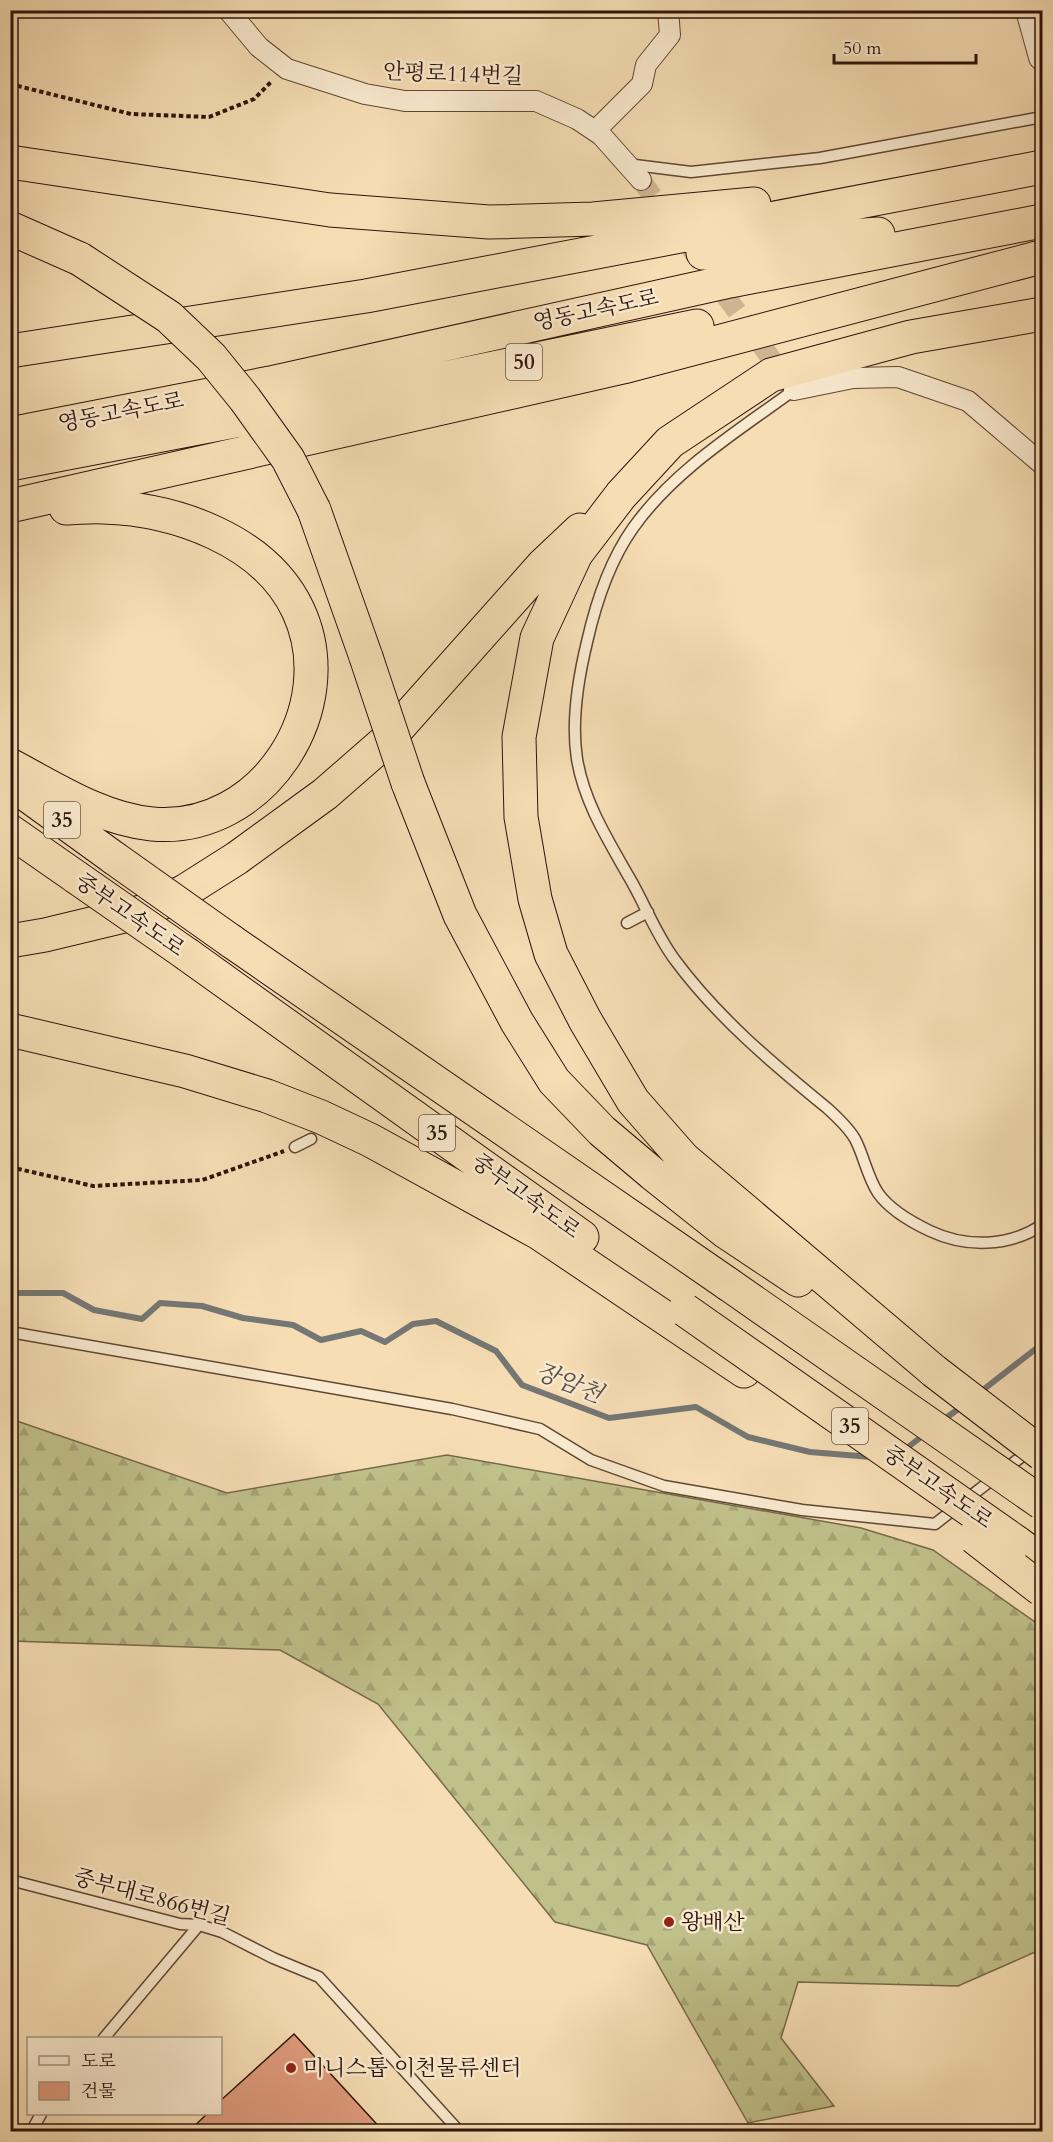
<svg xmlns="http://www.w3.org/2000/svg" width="1053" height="2142" font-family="Cardo,'Noto Serif KR',serif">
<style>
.forest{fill:url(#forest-firs);stroke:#766a4a;stroke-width:1.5}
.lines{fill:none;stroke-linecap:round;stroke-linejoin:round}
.stream{stroke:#747774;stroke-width:6}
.building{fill:#df9b7d;stroke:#2d150b;stroke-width:1.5}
.minor-tunnel{stroke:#ceb592;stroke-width:20;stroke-dasharray:20 10;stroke-linecap:butt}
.service-casing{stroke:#5f4735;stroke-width:13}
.minor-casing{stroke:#5f4735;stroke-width:22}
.tertiary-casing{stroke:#5f4735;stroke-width:28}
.motorway-casing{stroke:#2d150b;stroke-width:35}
.path{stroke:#2d150b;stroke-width:4;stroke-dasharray:4.5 3;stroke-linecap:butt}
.service{stroke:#f9e9ce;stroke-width:10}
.minor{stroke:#f9e9ce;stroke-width:20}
.tertiary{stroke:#f9e9ce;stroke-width:26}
.motorway{stroke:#f6ddb4;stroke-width:33}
.motorway-bridge-casing{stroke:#2d150b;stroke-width:35;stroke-linecap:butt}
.motorway-bridge{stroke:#f6ddb4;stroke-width:33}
.poi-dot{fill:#8f2418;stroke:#f9e9ce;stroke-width:2}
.labels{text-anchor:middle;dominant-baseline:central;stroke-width:5;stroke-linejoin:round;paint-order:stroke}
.shield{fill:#f9e9ce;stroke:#6a5546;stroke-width:1.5}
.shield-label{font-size:21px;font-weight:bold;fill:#2d150b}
.street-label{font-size:22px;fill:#2d150b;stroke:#f9e9ce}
.poi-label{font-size:22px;fill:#2d150b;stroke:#f9e9ce;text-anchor:start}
.water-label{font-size:24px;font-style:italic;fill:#574e48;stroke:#f9e9ce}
</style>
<defs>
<pattern id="forest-firs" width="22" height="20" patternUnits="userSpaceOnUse" patternTransform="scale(1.5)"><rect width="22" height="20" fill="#c0c08a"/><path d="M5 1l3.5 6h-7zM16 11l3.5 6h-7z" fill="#a5a476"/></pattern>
</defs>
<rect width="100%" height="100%" fill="#f6ddb4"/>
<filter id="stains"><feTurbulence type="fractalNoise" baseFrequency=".00333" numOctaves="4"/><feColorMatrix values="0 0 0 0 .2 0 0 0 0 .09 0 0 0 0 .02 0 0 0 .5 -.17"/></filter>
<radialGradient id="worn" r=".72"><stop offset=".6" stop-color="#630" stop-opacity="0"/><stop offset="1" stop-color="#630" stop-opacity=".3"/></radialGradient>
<!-- forest -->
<path class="forest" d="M11,1419l216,74 220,-38 414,73 72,22 109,77v322l-84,37 -160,-4 -17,56 53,68 -86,17 -101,-178 -92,-23 -177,-218 -98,-54 -269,-9z"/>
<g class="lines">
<!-- stream -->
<path class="stream" d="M10,1296l4,-3h49l31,17 48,9 18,-16 42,3 41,12 50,7 28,15 40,-9 24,11 28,-18 23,-3 60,30 26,34 87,33 87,-11 52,30 62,15 61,5
M979,1393l63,-49
M943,1420l21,-15
M903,1451l22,-17"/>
</g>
<!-- building -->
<path class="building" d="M294,2034l90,98h-196l19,-18h13v-13z"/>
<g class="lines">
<!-- minor-tunnel -->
<path class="minor-tunnel" d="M641,180l28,39
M690,247l96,132"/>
<!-- service casing -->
<g class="service-casing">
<path id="service" d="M627,164l64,8 129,-14 222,-41
M794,390c-56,41 -120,80 -161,138 -24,34 -37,74 -46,114 -9,37 -16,79 -10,117 7,43 31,81 52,118 16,27 27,58 46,83 43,58 97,103 152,148 10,9 21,19 28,31 9,17 12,37 23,54 12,17 33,29 52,38 36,17 79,16 112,-6
M627,923l21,-11
M295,1147l16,-8
M10,1332l442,77 88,20 51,31 73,26 138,24 133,14 95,-74
M10,1880l170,44 19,1 23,7 51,26 46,19 141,155
M104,2038l95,-113
M31,2132l10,-18"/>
</g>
<!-- minor casing -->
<g class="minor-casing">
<path id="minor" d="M228,10l31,37 28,22 78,25 40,7h131l41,18 24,16 40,45
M595,131l47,-47 4,-19 24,-30 -2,-25
M794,390l59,-12 45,-1 70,24 74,63"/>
</g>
<!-- tertiary casing -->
<g class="tertiary-casing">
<path id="tertiary" d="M1029,10l13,47"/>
</g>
<!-- motorway casing -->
<g class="motorway-casing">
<path id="motorway" d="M10,162l320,48 159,12 104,-3 161,-15
M10,228l70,31
M703,253l122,-15 53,-4
M10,351l356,-55 676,-129
M10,434l260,-51 460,-102 312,-60
M10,464l256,-49 431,-89
M10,506l613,-139 414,-109
M314,510l52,147
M10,765c45,24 91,54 142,59 110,10 192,-116 146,-214 -33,-70 -123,-101 -195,-103 -12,-1 -25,1 -37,1
M408,783l52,132 57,107 37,59 48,50 51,43 73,58 72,48
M16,787l98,71
M10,831l66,46
M10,941l35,-6 100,-24 40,-20 52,-33 88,-64 63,-55 155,-174 37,-35
M231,941l497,343
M188,955l394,282
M10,1030l175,41 82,25 54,21 49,23 169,93 205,138
M934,1371l-251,-213 -50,-57 -48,-81 -34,-66 -16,-55 -14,-82 -2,-80 18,-99 39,-84 45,-59 49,-53 101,-67 140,-38 131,-23
M1016,1542l26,19"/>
</g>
<!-- path -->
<path class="path" d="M10,84l121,30 78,3 45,-18 18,-18
M10,1167l83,19 109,-6 82,-29"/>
<!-- service -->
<use href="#service" class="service"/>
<!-- minor -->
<use href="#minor" class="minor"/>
<!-- tertiary -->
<use href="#tertiary" class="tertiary"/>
<!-- motorway -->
<use href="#motorway" class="motorway"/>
<!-- motorway-bridge casing -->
<g class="motorway-bridge-casing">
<path id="motorway-bridge" d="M80,259l89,58 42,40 34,42 43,60 26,51
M366,657l42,126
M114,858l117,83
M76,877l112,78
M728,1284l314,219
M685,1310l331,232
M934,1371l108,83
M974,1537l68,53"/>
</g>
<!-- motorway-bridge -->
<use href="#motorway-bridge" class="motorway-bridge"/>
</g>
<!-- markers -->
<g class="poi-dot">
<circle cx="669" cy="1922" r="6"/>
<circle cx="291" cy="2068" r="6"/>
</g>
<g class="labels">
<!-- shield labels -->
<g class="shield">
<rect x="506" y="344" width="36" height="36" rx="4.5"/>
<rect x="44" y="802" width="36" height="36" rx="4.5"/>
<rect x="419" y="1115" width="36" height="36" rx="4.5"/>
<rect x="832" y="1408" width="36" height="36" rx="4.5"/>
</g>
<g class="shield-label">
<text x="524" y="362">50</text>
<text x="62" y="820">35</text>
<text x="437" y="1133">35</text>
<text x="850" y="1426">35</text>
</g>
<!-- street labels -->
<g class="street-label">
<text transform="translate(453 74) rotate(2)">안평로114번길</text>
<text transform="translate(596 310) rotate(-12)">영동고속도로</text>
<text transform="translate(121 412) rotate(-11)">영동고속도로</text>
<text transform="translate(130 915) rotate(35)">중부고속도로</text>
<text transform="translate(526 1196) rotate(36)">중부고속도로</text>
<text transform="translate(938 1487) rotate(35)">중부고속도로</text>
<text transform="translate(152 1897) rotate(15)">중부대로866번길</text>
</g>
<!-- poi labels -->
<g class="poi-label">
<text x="681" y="1922">왕배산</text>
<text x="303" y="2068">미니스톱 이천물류센터</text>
</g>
<!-- water labels -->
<g class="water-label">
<text transform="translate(569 1383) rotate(22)">장암천</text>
</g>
</g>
<!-- margin -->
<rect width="1053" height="2142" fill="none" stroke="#f6ddb4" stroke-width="36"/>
<rect x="12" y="12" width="1029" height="2118" fill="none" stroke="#2d150b" stroke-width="3"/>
<rect x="18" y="18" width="1017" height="2106" fill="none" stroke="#2d150b" stroke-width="1.5"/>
<!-- legend -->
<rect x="27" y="2037" width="195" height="78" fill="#f9e9ce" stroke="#a79480" stroke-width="1.5"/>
<rect x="39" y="2056" width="30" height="9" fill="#f9e9ce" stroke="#a79480" stroke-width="1.5"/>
<text x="81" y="2067" font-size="18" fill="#2d150b">도로</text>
<rect x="39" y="2082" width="30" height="18" fill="#df9b7d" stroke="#a79480" stroke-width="1.5"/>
<text x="81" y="2097" font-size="18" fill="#2d150b">건물</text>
<!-- scale -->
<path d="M834 54v9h142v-9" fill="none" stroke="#2d150b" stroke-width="3"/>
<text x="843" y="54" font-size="18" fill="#2d150b" stroke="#f9e9ce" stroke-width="4.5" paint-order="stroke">50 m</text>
<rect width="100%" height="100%" filter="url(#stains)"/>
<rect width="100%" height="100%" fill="url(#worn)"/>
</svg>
